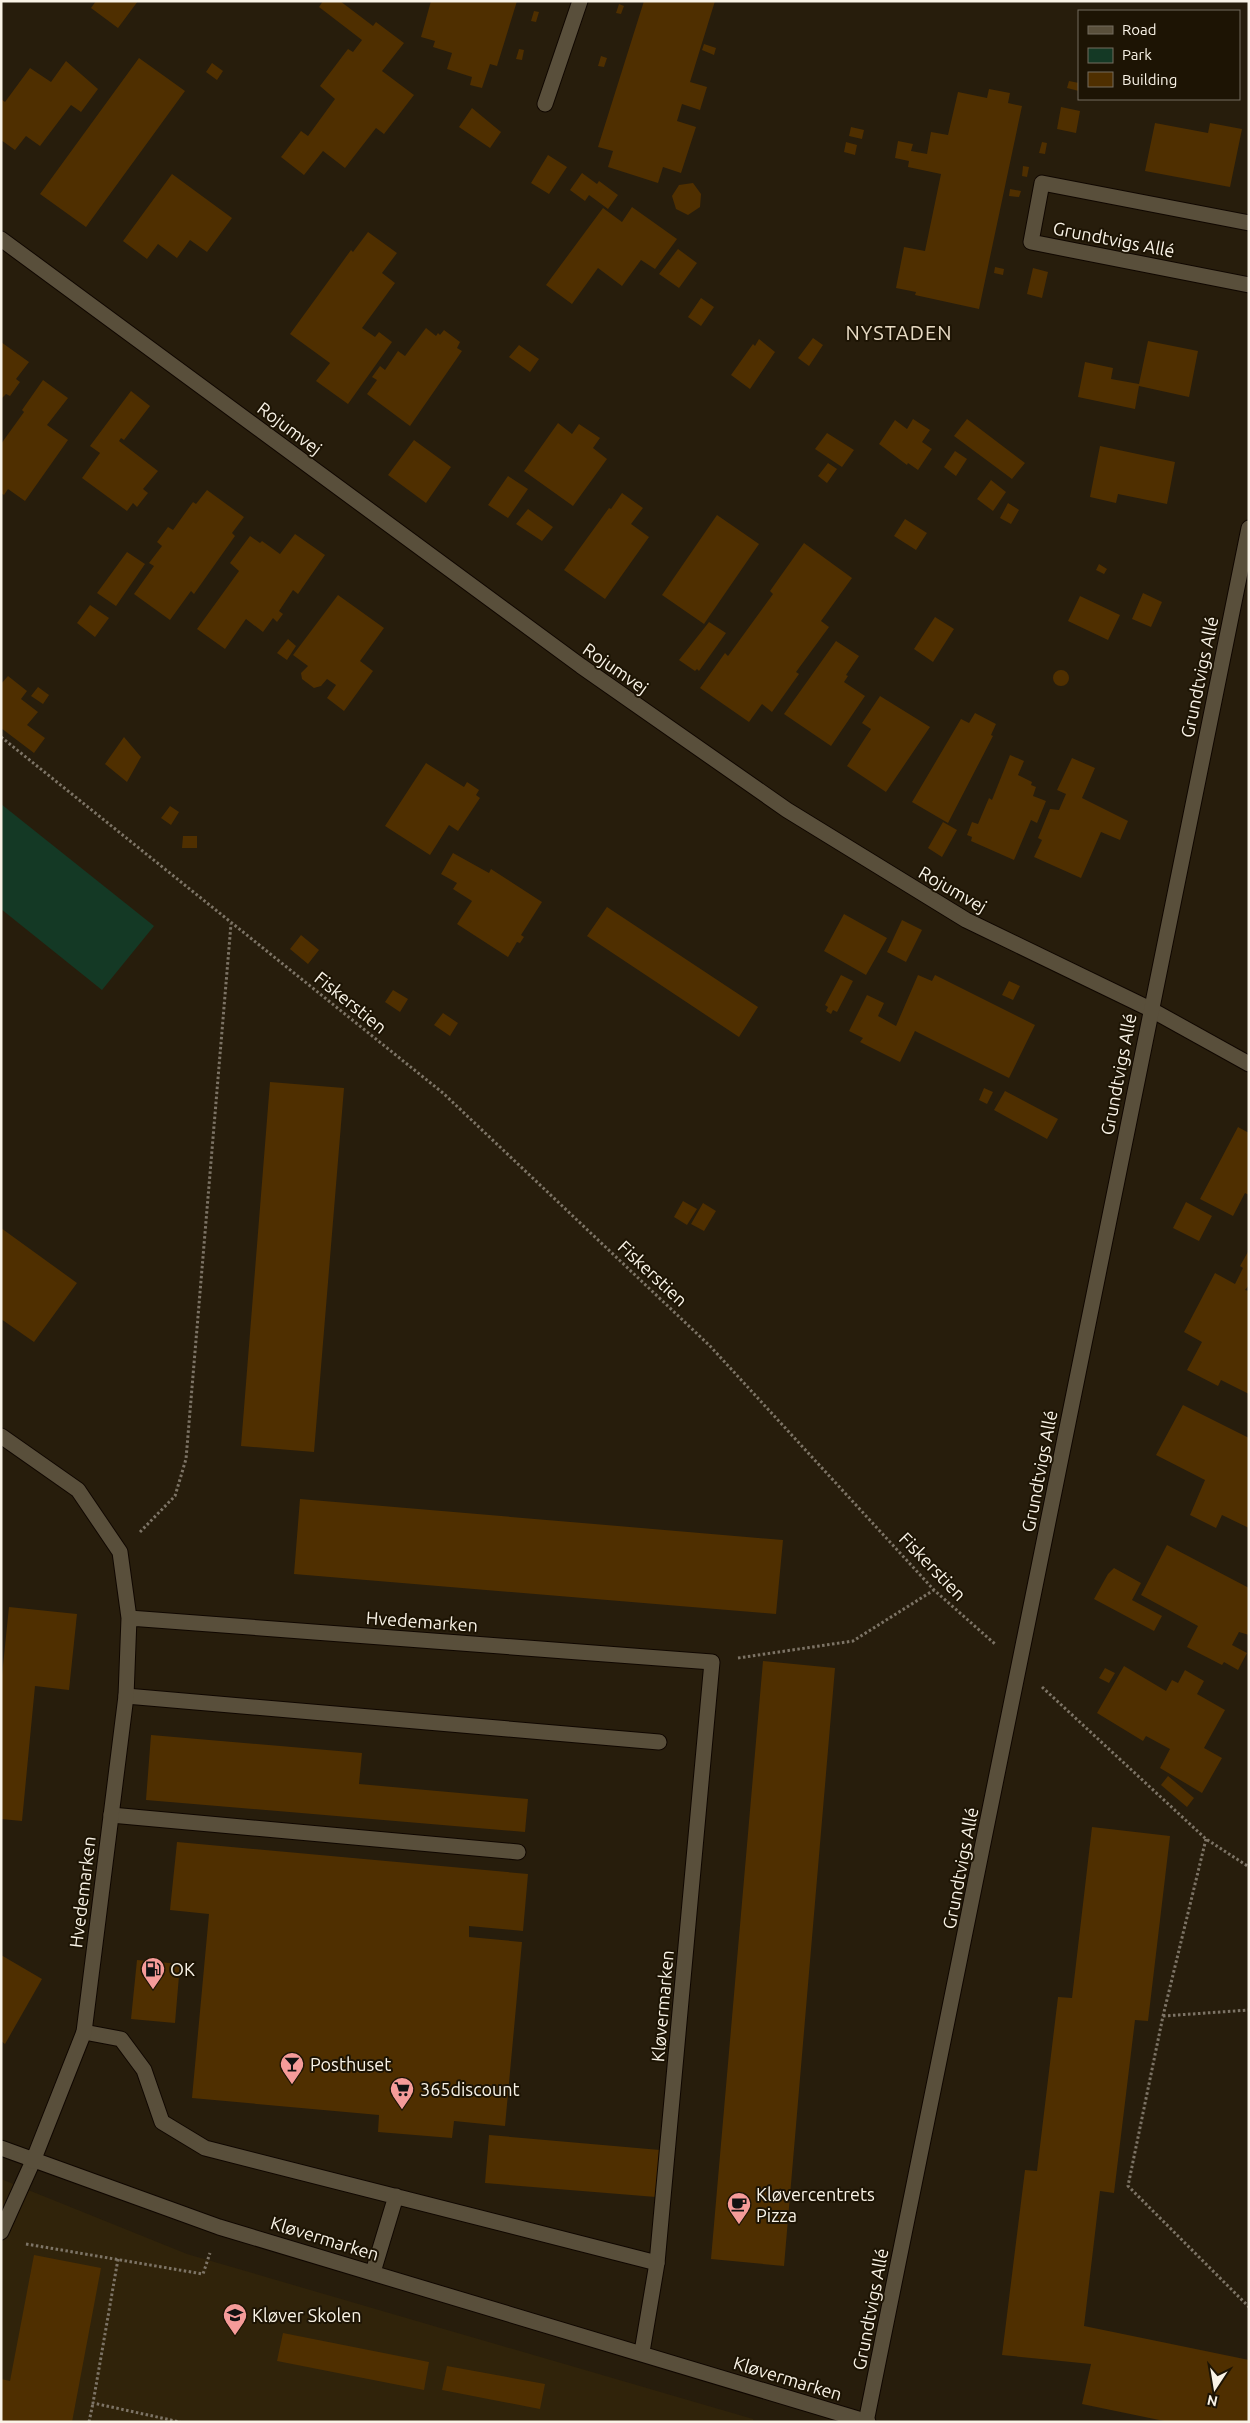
<svg xmlns="http://www.w3.org/2000/svg" width="1250" height="2423" font-family="Ubuntu,sans-serif">
<style>
.built{fill:#30230a}
.green{fill:#143925}
.building{fill:#4f2f00}
.lines{fill:none;stroke-linecap:round;stroke-linejoin:round}
.service-casing{stroke:#100700;stroke-width:17}
.minor-casing{stroke:#100700;stroke-width:17}
.tertiary-casing{stroke:#100700;stroke-width:17}
.path{stroke:#7d7466;stroke-width:3;stroke-dasharray:2.5 2.5;stroke-linecap:butt}
.service{stroke:#594f3b;stroke-width:15}
.minor{stroke:#594f3b;stroke-width:15}
.tertiary{stroke:#594f3b;stroke-width:15}
.labels{text-anchor:middle;dominant-baseline:central;stroke-width:4;stroke-linejoin:round;paint-order:stroke}
.street-label{font-size:18px;fill:#f9f3e7;stroke:#1d1404}
.poi-label{font-size:18px;fill:#f9f3e7;stroke:#1d1404;text-anchor:start}
.quarter-label{font-size:20px;letter-spacing:1px;fill:#e7dac4;stroke:#1d1404}
</style>
<rect width="100%" height="100%" fill="#271d0c"/>
<!-- built -->
<path class="built" d="M1,2179l186,75 566,165 1,3h-753z"/>
<!-- green -->
<path class="green" d="M1,804l153,122 -52,64 -101,-81z"/>
<!-- building -->
<path class="building" d="M96,1h42l-20,27 -27,-20z
M323,1h17l33,25 3,-4 28,21 -22,28 32,24 -30,39 -8,-6 -31,40 -22,-17 -19,24 -23,-18 20,-26 7,5 27,-37 -15,-13 28,-37 5,3 9,-12 -43,-33z
M431,1h86l-20,65 -7,-2 -8,24 -12,-3 2,-8 -25,-8 5,-16 -19,-6 2,-6 -14,-4z
M644,1h71l-25,81 17,5 -7,23 -18,-6 -5,17 19,6 -15,46 -18,-6 -5,16 -50,-16 5,-16 -15,-4z
M619,4l5,2 -3,8 -5,-1z
M534,11l5,1 -3,10 -5,-1z
M704,44l12,4 -2,7 -12,-5z
M519,49l5,1 -2,10 -6,-1z
M601,56l6,2 -3,9 -6,-1z
M139,58l46,33 -99,136 -46,-33z
M66,61l32,28 -17,23 -10,-7 -31,41 -14,-10 -11,14 -14,-10v-41l4,3 25,-34 21,14z
M212,63l11,8 -6,9 -11,-8z
M1069,81l10,2v8l-12,-3z
M989,89l21,4 -2,10 14,3 -43,203 -64,-14 1,-3 -20,-4 8,-41 21,4 16,-77 -33,-7 1,-6 -14,-3 3,-17 15,3 -2,7 16,3 4,-22 17,3 10,-43 29,6z
M1061,107l19,4 -4,22 -19,-4z
M472,108l29,24 -11,16 -31,-21z
M1155,123l53,10 2,-10 32,6 -12,58 -85,-16z
M851,127l13,3 -2,9 -13,-3z
M846,142l11,3 -2,10 -11,-3z
M1042,142l5,1 -2,11 -6,-1z
M548,155l19,12 -18,27 -18,-11z
M1023,166l6,1 -2,10 -5,-1z
M582,173l15,11 2,-3 19,14 -10,14 -19,-14 -4,6 -15,-11z
M172,174l60,44 -25,34 -17,-12 -13,18 -19,-14 -11,15 -24,-18z
M693,183l8,11 -1,13 -12,8 -12,-6 -4,-13 7,-11z
M1010,189l11,2 -2,6 -10,-1z
M632,207l45,32 -22,30 -14,-9 -19,26 -24,-18 -26,36 -26,-19 57,-77 19,14z
M368,232l29,21 -15,20 13,10 -33,45 13,9 4,-5 13,10 -44,62 -32,-23 14,-18 -40,-29 61,-84 2,2z
M678,249l19,14 -18,25 -20,-14z
M995,267l9,2 -1,6 -9,-2z
M1033,268l15,4 -6,26 -15,-4z
M701,298l13,9 -13,19 -13,-9z
M426,328l10,8 2,-3 2,2 4,-5 16,12 -3,6 5,3 -52,75 -43,-32 10,-14 -5,-3 8,-11 5,4 13,-19 7,5z
M813,338l10,7 -14,21 -11,-8z
M759,339l16,13 -25,37 -19,-14 22,-31 2,2z
M1148,341l50,10 -9,46 -50,-11 -4,23 -57,-12 7,-35 28,6 -2,11 28,5z
M1,342l28,20 -13,17 4,3 -10,14 -4,-2 -5,5z
M519,345l20,14 -9,13 -21,-15z
M43,380l25,18 -21,27 21,15 -43,61 -17,-12 -4,6 -3,-2v-49l23,-32 -2,-2z
M131,391l19,15 -26,34 -3,-2 -2,3 39,30 -15,18 5,4 -11,14 -4,-4 -6,8 -45,-33 18,-25 -10,-7z
M913,419l17,11 -8,12 10,7 -14,21 -10,-7 -1,2 -28,-21 16,-24 12,9z
M967,419l58,44 -13,16 -58,-43z
M558,423l14,11 7,-10 21,14 -7,10 14,11 -34,47 -49,-35z
M827,433l27,17 -12,17 -27,-18z
M414,440l37,27 -25,36 -38,-28z
M1100,446l75,16 -8,42 -49,-10 -2,9 -26,-6z
M955,451l12,8 -11,17 -12,-9z
M828,463l9,6 -10,14 -9,-7z
M508,476l20,13 -20,29 -20,-13z
M991,480l15,12 -13,19 -16,-12z
M207,490l37,27 -12,16 3,3 -41,58 -3,-3 -21,29 -36,-26 20,-28 -5,-3 13,-17 -5,-4 11,-15 5,3 20,-28 3,2z
M622,493l21,15 -12,16 18,13 -44,62 -41,-29 45,-62 2,1z
M1008,503l11,7 -8,14 -11,-6z
M528,509l25,18 -11,14 -26,-17z
M717,515l42,29 -55,80 -42,-29z
M905,519l22,14 -11,17 -22,-14z
M295,534l30,21 -27,39 -5,-4 -14,21 4,3 -6,8 -4,-4 -10,14 -17,-13 -21,30 -28,-20 42,-58 -9,-8 20,-27 10,7 2,-2 18,13z
M804,543l48,35 -31,43 8,6 -33,45 3,2 -27,38 -10,-8 -13,18 -49,-34 25,-35 3,3 45,-62 -3,-3z
M127,552l18,12 -29,42 -19,-13z
M1099,564l8,5 -3,5 -8,-4z
M1143,593l19,9 -11,25 -19,-8z
M338,595l46,33 -24,33 13,10 -29,40 -17,-13 9,-13 -9,-6 -6,7 -7,2 -12,-9 -1,-6 7,-7 -15,-11z
M1080,596l40,19 -12,25 -40,-19z
M90,605l19,13 -14,19 -18,-14z
M935,617l19,12 -21,33 -19,-13z
M709,622l17,11 -27,38 -2,-2 -2,2 -16,-11z
M288,639l8,7 -9,14 -10,-7z
M836,641l23,15 -13,19 2,1 -4,6 21,14 -34,50 -47,-32z
M1053 678a8 8 0 1 1 16 0a8 8 0 1 1-16 0Z
M8,676l19,15 -6,8 17,13 -11,13 18,13 -11,15 -33,-25v-44z
M38,687l11,8 -6,9 -12,-8z
M880,696l50,31 -44,65 -39,-26 24,-37 -9,-6z
M975,713l21,11 -5,11 2,1 -45,87 -36,-21 49,-83 8,4z
M124,737l17,20 -14,25 -22,-18z
M1010,755l14,6 -6,14 14,7 -1,3 5,2 -3,9 13,5 -9,22 -6,-3 -17,40 -43,-19 1,-4 -5,-2 5,-13 6,2 11,-26 3,2z
M1072,758l23,10 -13,30 46,23 -8,19 -19,-8 -20,46 -47,-21 8,-17 -4,-2 12,-29 9,1 7,-16 -9,-4z
M426,763l38,24 3,-5 12,8 -3,5 4,3 -22,33 -9,-6 -19,30 -45,-29z
M170,806l9,6 -8,13 -10,-7z
M943,822l14,8 -15,27 -14,-9z
M183,836h14v12h-15z
M453,853l36,20 2,-4 51,33 -21,33 3,2 -4,6 -3,-1 -9,15 -51,-33 15,-23 -19,-12 4,-6 -16,-9z
M607,907l151,100 -19,30 -152,-101z
M844,914l43,24 -21,37 -42,-24z
M902,920l20,10 -16,32 -19,-10z
M301,935l18,15 -11,14 -18,-15z
M841,975l12,6 -16,31 -4,-2 -2,4 -5,-3 2,-4 -3,-2z
M918,975l14,6 3,-6 100,50 -26,53 -94,-47 -15,31 -40,-20 3,-4 -14,-7 18,-36 17,8 -6,13 18,10z
M1009,981l11,5 -7,14 -11,-5z
M393,990l15,9 -8,13 -15,-10z
M443,1013l15,10 -8,13 -16,-11z
M270,1082l74,6 -30,364 -73,-6z
M984,1088l9,4 -6,12 -8,-4z
M1005,1091l53,28 -11,20 -53,-29z
M1238,1127l11,6v62l-4,-2 -12,23 -33,-17z
M683,1201l14,8 -10,16 -13,-8z
M1186,1202l26,14 -13,25 -26,-13z
M703,1203l13,8 -12,20 -13,-7z
M1,1228l76,55 -43,59 -33,-23z
M1249,1250v35l-4,5 4,1v103l-28,-14 -3,6 -31,-16 15,-28 -18,-10 31,-59 20,11 8,-16 -3,-2z
M1183,1405l66,33v90l-27,-13 -6,13 -26,-13 15,-35 -49,-25z
M300,1499l483,41 -7,74 -482,-40z
M1167,1545l82,43v47l-10,-3 -7,13 15,8 -9,17 -14,-8 -2,3 -35,-18 11,-21 -57,-31z
M1114,1568l27,15 -9,17 30,16 -8,15 -60,-32 14,-25z
M9,1607l68,7 -8,76 -34,-4 -13,135 -21,-2v-134z
M763,1661l72,7 -51,598 -73,-7z
M1124,1666l42,25 6,-11 6,3 7,-13 19,11 -7,13 28,16 -21,38 18,10 -20,35 -42,-25 10,-19 -24,-13 -3,5 -46,-28z
M1105,1668l10,5 -6,10 -10,-5z
M151,1735l211,18 -3,31 169,15 -3,33 -379,-32z
M1168,1776l26,22 -7,9 -26,-22z
M1092,1827l78,9 -22,185 -13,-1 -21,173 -14,-2 -16,135 165,34v62h-80l-87,-18 9,-40 -89,-9 23,-185 12,1 21,-174 14,1z
M177,1842l351,32 -5,57 -54,-5v11l53,5 -17,184 -51,-5 -2,17 -74,-6 1,-17 -187,-17 17,-184 -39,-4z
M1,1955l41,24 -37,65 -4,-3z
M137,1960l43,4 -5,59 -44,-4z
M489,2135l171,15 -4,47 -171,-14z
M34,2255l67,13 -29,154h-71v-43l9,2z
M283,2333l146,29 -5,28 -147,-29z
M447,2366l98,18 -5,25 -98,-19z"/>
<g class="lines">
<!-- service casing -->
<g class="service-casing">
<path id="service" d="M126,1696l533,46
M111,1815l407,37
M84,2032l37,7 23,31 18,52 43,26 452,115
M1,2232l32,-71
M373,2272l23,-76"/>
</g>
<!-- minor casing -->
<g class="minor-casing">
<path id="minor" d="M545,104l35,-103
M1249,223l-207,-40 -11,59 218,43
M1,239l580,427 206,144 179,110 184,89 99,55
M1,1436l77,54 42,62 9,66 -3,78 -42,336 -51,129
M129,1618l583,44 -55,601 -15,89
M1,2148l218,79 649,195"/>
</g>
<!-- tertiary casing -->
<g class="tertiary-casing">
<path id="tertiary" d="M866,2422l383,-1894"/>
</g>
<!-- path -->
<path class="path" d="M1,737l442,356 267,253 224,244 61,54
M140,1532l35,-36 11,-37 45,-535
M738,1658l115,-17 81,-51
M1042,1687l164,152 43,28
M1206,1839l-43,177 -35,170 121,121
M1163,2016l86,-6
M26,2244l177,30 7,-21
M118,2259l-25,144 87,19
M89,2422l4,-19"/>
<!-- service -->
<use href="#service" class="service"/>
<!-- minor -->
<use href="#minor" class="minor"/>
<!-- tertiary -->
<use href="#tertiary" class="tertiary"/>
</g>
<!-- icons -->
<defs>
<g id="fuel-pin" transform="scale(1.25)"><path d="M0 17L-7.5 6A9.5 9.5 0 1 1 7.5 6Z" fill="#f59b99" stroke="#1d1404"/><path d="M-5.5-6h7V0h2V4h1.3V-2.5L3-4.5l.8-.8L6-3V5H2.5V1h-1V6h-7ZM-4.2-4.7v3.2H.2V-4.7Z" fill="#111"/></g>
<g id="bar-pin" transform="scale(1.25)"><path d="M0 17L-7.5 6A9.5 9.5 0 1 1 7.5 6Z" fill="#f59b99" stroke="#1d1404"/><path d="M-6-5H6L.8 .8V4.5H3.5V6h-7V4.5H-.8V.8Z" fill="#111"/></g>
<g id="supermarket-pin" transform="scale(1.25)"><path d="M0 17L-7.5 6A9.5 9.5 0 1 1 7.5 6Z" fill="#f59b99" stroke="#1d1404"/><path d="M-6-5.5h2.5l.6 2H6L4.5 2H-2.5L-4.4-4H-6ZM-1.5 3.2a1.3 1.3 0 1 0 .1 0ZM3 3.2a1.3 1.3 0 1 0 .1 0Z" fill="#111"/></g>
<g id="cafe-pin" transform="scale(1.25)"><path d="M0 17L-7.5 6A9.5 9.5 0 1 1 7.5 6Z" fill="#f59b99" stroke="#1d1404"/><path d="M-5.5-4.5H6V0H3Q3 3.5 0 3.5H-2.5Q-5.5 3.5-5.5 0ZM3-3.2v2h1.7v-2ZM-6 4.5H4V6H-6Z" fill="#111"/></g>
<g id="school-pin" transform="scale(1.25)"><path d="M0 17L-7.5 6A9.5 9.5 0 1 1 7.5 6Z" fill="#f59b99" stroke="#1d1404"/><path d="M0-5L7-2L0 1L-7-2ZM-4 1L0 2.5L4 1V4Q0 6-4 4Z" fill="#111"/></g>
</defs>
<g fill-rule="evenodd">
<use href="#fuel-pin" x="153" y="1969"/>
<use href="#bar-pin" x="292" y="2064"/>
<use href="#supermarket-pin" x="402" y="2089"/>
<use href="#cafe-pin" x="739" y="2204"/>
<use href="#school-pin" x="235" y="2315"/>
</g>
<g class="labels">
<!-- street labels -->
<g class="street-label">
<text transform="translate(1114 239) rotate(11)">Grundtvigs Allé</text>
<text transform="translate(290 428) rotate(37)">Rojumvej</text>
<text transform="translate(616 668) rotate(35)">Rojumvej</text>
<text transform="translate(1199 677) rotate(-78)">Grundtvigs Allé</text>
<text transform="translate(953 889) rotate(30)">Rojumvej</text>
<text transform="translate(351 1002) rotate(39)">Fiskerstien</text>
<text transform="translate(1118 1074) rotate(-79)">Grundtvigs Allé</text>
<text transform="translate(653 1273) rotate(43)">Fiskerstien</text>
<text transform="translate(1039 1471) rotate(-79)">Grundtvigs Allé</text>
<text transform="translate(933 1566) rotate(46)">Fiskerstien</text>
<text transform="translate(422 1621) rotate(4)">Hvedemarken</text>
<text transform="translate(960 1868) rotate(-79)">Grundtvigs Allé</text>
<text transform="translate(82 1892) rotate(-83)">Hvedemarken</text>
<text transform="translate(662 2006) rotate(-85)">Kløvermarken</text>
<text transform="translate(325 2238) rotate(17)">Kløvermarken</text>
<text transform="translate(870 2309) rotate(-79)">Grundtvigs Allé</text>
<text transform="translate(788 2378) rotate(17)">Kløvermarken</text>
</g>
<!-- poi labels -->
<g class="poi-label">
<text x="170" y="1969">OK</text>
<text x="310" y="2064">Posthuset</text>
<text x="420" y="2089">365discount</text>
<text x="756" y="2194">Kløvercentrets<tspan x="756" dy="21">Pizza</tspan></text>
<text x="252" y="2315">Kløver Skolen</text>
</g>
<!-- quarter labels -->
<g class="quarter-label">
<text x="899" y="332">NYSTADEN</text>
</g>
</g>
<!-- border -->
<rect width="1250" height="2423" fill="none" stroke="#f9f3e7" stroke-width="5"/>
<!-- legend -->
<rect x="1078" y="10" width="162" height="90" fill="#1d1404" stroke="#756d5f"/>
<rect x="1088" y="26" width="25" height="8" fill="#594f3b" stroke="#756d5f"/>
<text x="1122" y="35" font-size="15" fill="#f9f3e7">Road</text>
<rect x="1088" y="48" width="25" height="15" fill="#143925" stroke="#756d5f"/>
<text x="1122" y="60" font-size="15" fill="#f9f3e7">Park</text>
<rect x="1088" y="72" width="25" height="15" fill="#4f2f00" stroke="#756d5f"/>
<text x="1122" y="85" font-size="15" fill="#f9f3e7">Building</text>
<!-- north arrow -->
<g transform="translate(1215 2388) rotate(192)" stroke="#1d1404" stroke-width="4" paint-order="stroke">
<path d="M0-4L9 19L0 12L-9 19Z" fill="#f9f3e7"/>
<text y="-8" font-size="14" font-weight="bold" text-anchor="middle" fill="#f9f3e7">N</text>
</g>
</svg>
